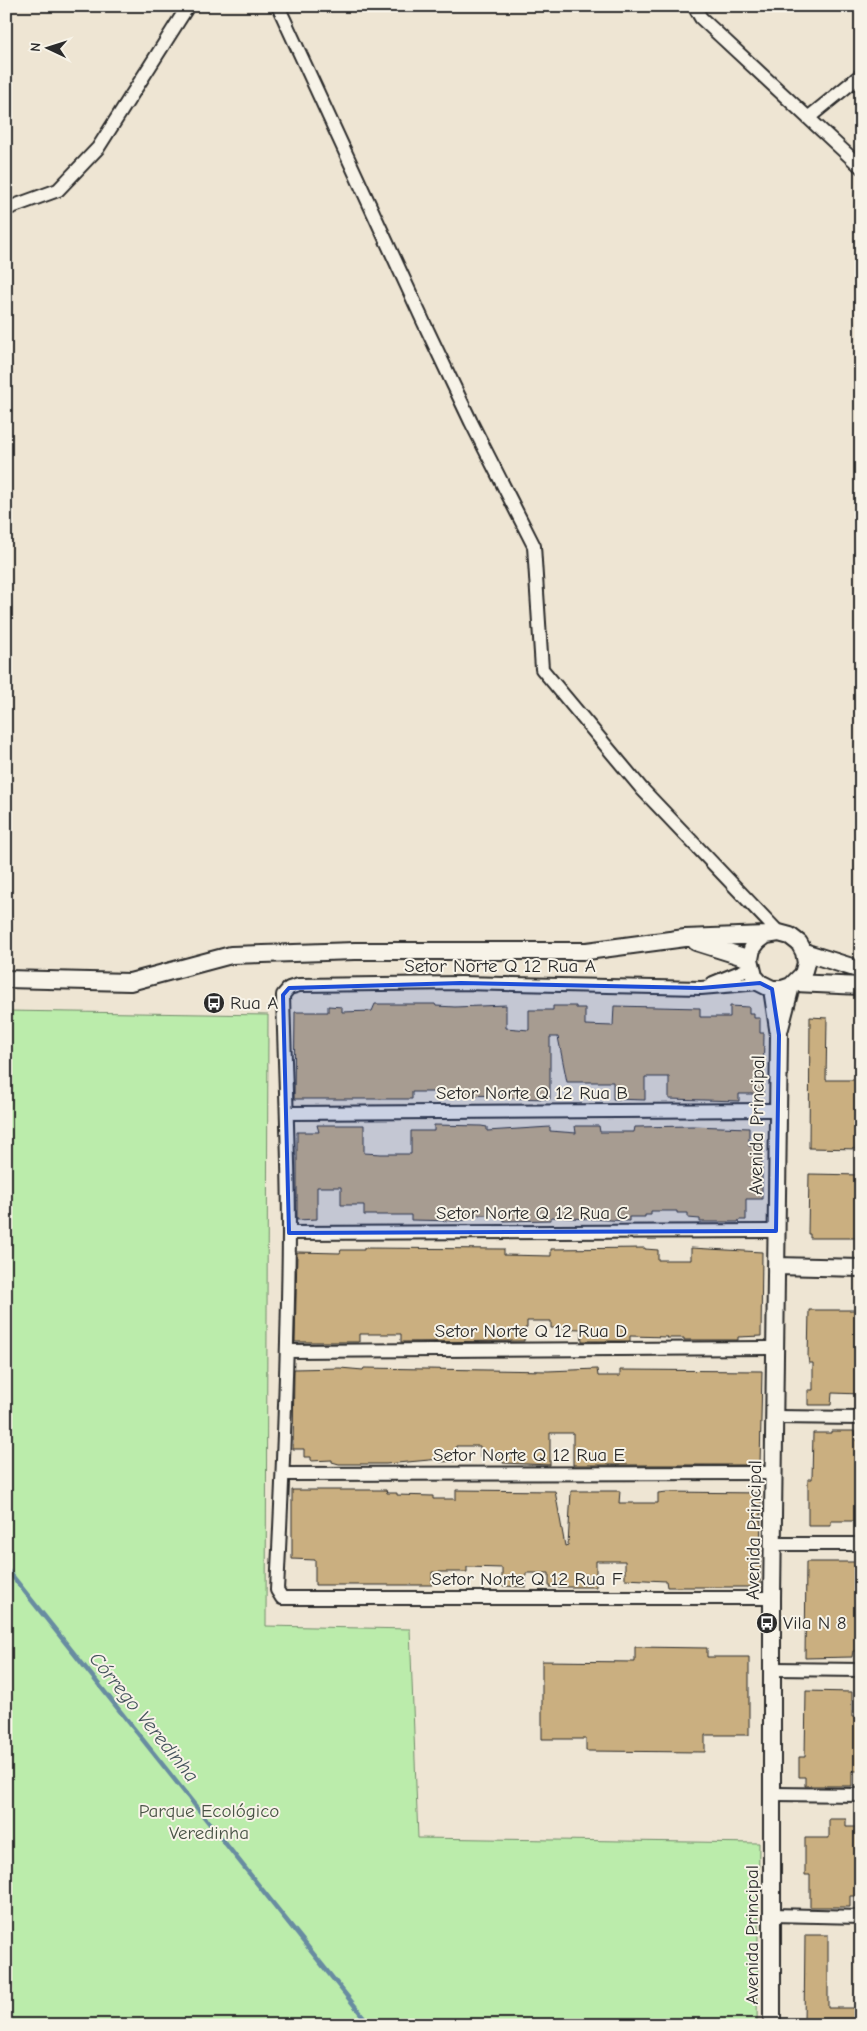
<svg xmlns="http://www.w3.org/2000/svg" width="867" height="2031" font-family="'Comic Neue',sans-serif">
<style>
.green{fill:#bbecab;stroke:#738c6b}
.lines{fill:none;stroke-linecap:round;stroke-linejoin:round}
.stream{stroke:#678ca1;stroke-width:4.5}
.building{fill:#caaf80;stroke:#2b2b2b}
.minor-casing{stroke:#2b2b2b;stroke-width:16}
.tertiary-casing{stroke:#2b2b2b;stroke-width:20}
.minor{stroke:#f7f3e8;stroke-width:12}
.tertiary{stroke:#f7f3e8;stroke-width:16}
.marked{fill:#1d4ed8;fill-opacity:0.2;stroke:#1d4ed8;stroke-width:4;stroke-linejoin:round}
.labels{text-anchor:middle;dominant-baseline:central;stroke-width:4;stroke-linejoin:round;paint-order:stroke}
.street-label{font-size:19px;fill:#2b2b2b;stroke:#f7f3e8}
.poi-label{font-size:19px;fill:#2b2b2b;stroke:#f7f3e8;text-anchor:start}
.park-label{font-size:19px;fill:#485245;stroke:#f7f3e8}
.water-label{font-size:20px;font-style:italic;fill:#44535c;stroke:#f7f3e8}
</style>
<rect width="100%" height="100%" fill="#eee5d3"/>
<filter id="ink" filterUnits="userSpaceOnUse"><feTurbulence type="fractalNoise" baseFrequency=".02" numOctaves="2"/><feDisplacementMap in="SourceGraphic" scale="10" xChannelSelector="R" yChannelSelector="G"/><feConvolveMatrix kernelMatrix="1 2 1 2 8 2 1 2 1" color-interpolation-filters="sRGB"/></filter>
<g filter="url(#ink)">
<!-- green -->
<path class="green" d="M6,1011l262,4 -2,611 144,3 8,209 341,5 -2,182h-751z"/>
<g class="lines">
<!-- stream -->
<path class="stream" d="M6,1568l364,457"/>
</g>
<!-- building -->
<path class="building" d="M375,1004h60l1,2 19,1 51,-2v23l23,2v-20h24v-4h23v2h9v17l28,1 1,-20 86,2v9h30v-11l19,1v6h5v5h6v15h4l-1,61h-24v7l-70,-2v-22h-24v23l-32,-1v-17h-46l-9,-45h-8v62l-46,-1v-3l-46,1v-4h-46v7h-118l1,-87h33v-6l14,1v5l30,-1z
M810,1017l17,1 -1,62h35v69l-52,-1z
M317,1125h47v28l17,1h30v-23h23v-6l47,1 6,1v4l63,-4v4l26,2 -1,-7h24l1,6h34l1,-5 57,-1 57,2v18h13v53h-16v21h-7l-1,2h-38v-3l-12,-1v-5h-11v-2h-26v4h-6v2h-16v4l-78,-4v3l-47,1 -1,-6h-37v5l-8,1 -47,-1v-5h-47v-10h-23v-18h-24v32l-20,1v-88h22z
M809,1174l52,1v63h-51v-4h-2z
M364,1248l140,1v6l47,1v-7l94,-1v1l13,1v10h33v-12l71,4 -1,84 -23,1v3h-54v-2h-17l1,-1 -38,-1v5h-48l-1,-12 -30,-1v-7h-24v7h-2l-1,13 -123,1v-8h-42v8h-64l2,-90 43,1 1,-3h23z
M809,1310h52v84l-29,-1 -1,12h-23v-15h5v-27h-4l-1,-6z
M340,1368l23,2 1,-2 184,3 49,-2 1,7h22v-6l142,1 -2,94h-187v-32h-23v32l-47,-2v-5l-23,-1v-11h-24v15l-16,1v-3l-54,5h-47l-7,-2v-2l-21,1v-4h-7v-8h-11l1,-80z
M831,1431h23l1,9 6,1v80h-30v5h-23v-47h4l1,-46h18z
M292,1490h94l1,3h10v2l36,1v3h23v-9l99,1 10,55 3,-1 3,-54h49l-1,12h39v-10l9,-1 94,1 -1,94h-93l-1,-6 -41,-2v-18h-29v26h-47v-14h-23v14l-24,-1v-18l-35,-1v5h-35v13h-117v-25l-23,-1z
M806,1562h55v89h-8l-1,6 -47,1z
M635,1647l72,1v9h42v78h-44v17l-119,-1v-12h-44v-78l93,1z
M806,1691l46,1v25h9v50h-2v4h-7v15h-47v-9h-6v-20h6z
M829,1819h17v8h13l2,69h-11v11h-40v-32h-5v-37h24z
M805,1935h23v73h33v13h-10v4h-47z"/>
<g class="lines">
<!-- minor casing -->
<g class="minor-casing">
<path id="minor" d="M278,6l146,317 47,99 63,124 8,123 100,120 137,144
M694,6l7,12 160,149
M808,118l53,-43
M6,209l52,-19 40,-42 90,-142
M713,983l37,-15
M760,983l-59,5 -240,-5 -162,2 -10,3 -6,7c2,80 6,159 6,239 -1,119 -6,238 -12,356l5,8h490
M288,1113l488,-3
M289,1233l487,-2
M287,1351l489,-3
M775,1417l86,1
M283,1474l492,-1
M773,1544h88
M774,1669l87,1
M773,1794l88,1
M772,1915l89,2"/>
</g>
<!-- tertiary casing -->
<g class="tertiary-casing">
<path id="tertiary" d="M696,942l54,17
M804,952l57,18
M6,979l124,3 101,-27 124,-4h232l98,-13 81,-3 13,-2 11,3 9,7 5,9 2,11 -3,11 -12,12 -9,3h-10l-12,-6 -6,-7 -4,-17 2,-10 6,-8 8,-6
M795,983l66,3
M772,989l7,46 -7,563v427
M780,1028l11,-42
M776,1266l85,2"/>
</g>
<!-- minor -->
<use href="#minor" class="minor"/>
<!-- tertiary -->
<use href="#tertiary" class="tertiary"/>
</g>
</g>
<!-- marked area -->
<path class="marked" d="M461,983l240,5 59,-5 12,6 7,46 -3,196 -487,2 -6,-238 6,-7z"/>
<!-- icons -->
<defs>
<g id="bus-disc" transform="scale(1.125)"><circle r="9.5" fill="#2b2b2b" stroke="#f7f3e8"/><path d="M-5-6H5V4H4V6H2V4H-2V6H-4V4H-5ZM-3.5-4V0h7V-4ZM-3.5 1.2v1.5H-2V1.2ZM2 1.2v1.5H3.5V1.2Z" fill="#fff"/></g>
</defs>
<g fill-rule="evenodd">
<use href="#bus-disc" x="214" y="1003"/>
<use href="#bus-disc" x="767" y="1623"/>
</g>
<g class="labels">
<!-- street labels -->
<g class="street-label">
<text x="500" y="966">Setor Norte Q 12 Rua A</text>
<text x="532" y="1093">Setor Norte Q 12 Rua B</text>
<text transform="translate(757 1125) rotate(-89)">Avenida Principal</text>
<text x="532" y="1213">Setor Norte Q 12 Rua C</text>
<text x="531" y="1331">Setor Norte Q 12 Rua D</text>
<text x="529" y="1455">Setor Norte Q 12 Rua E</text>
<text transform="translate(754 1530) rotate(-89)">Avenida Principal</text>
<text x="527" y="1579">Setor Norte Q 12 Rua F</text>
<text transform="translate(752 1935) rotate(-90)">Avenida Principal</text>
</g>
<!-- poi labels -->
<g class="poi-label">
<text x="230" y="1003">Rua A</text>
<text x="783" y="1623">Vila N 8</text>
</g>
<!-- park labels -->
<g class="park-label">
<text x="209" y="1811">Parque Ecológico<tspan x="209" dy="22">Veredinha</tspan></text>
</g>
<!-- water labels -->
<g class="water-label">
<text transform="translate(144 1717) rotate(51)">Córrego Veredinha</text>
</g>
</g>
<!-- margin -->
<rect width="867" height="2031" fill="none" stroke="#f7f3e8" stroke-width="25"/>
<rect x="12" y="12" width="842" height="2006" fill="none" stroke="#2b2b2b" stroke-width="2" filter="url(#ink)"/>
<!-- north arrow -->
<g transform="translate(48 48) rotate(274)" stroke="#f7f3e8" stroke-width="4" paint-order="stroke">
<path d="M0-4L9 19L0 12L-9 19Z" fill="#2b2b2b"/>
<text y="-8" font-size="14" font-weight="bold" text-anchor="middle" fill="#2b2b2b">N</text>
</g>
</svg>
